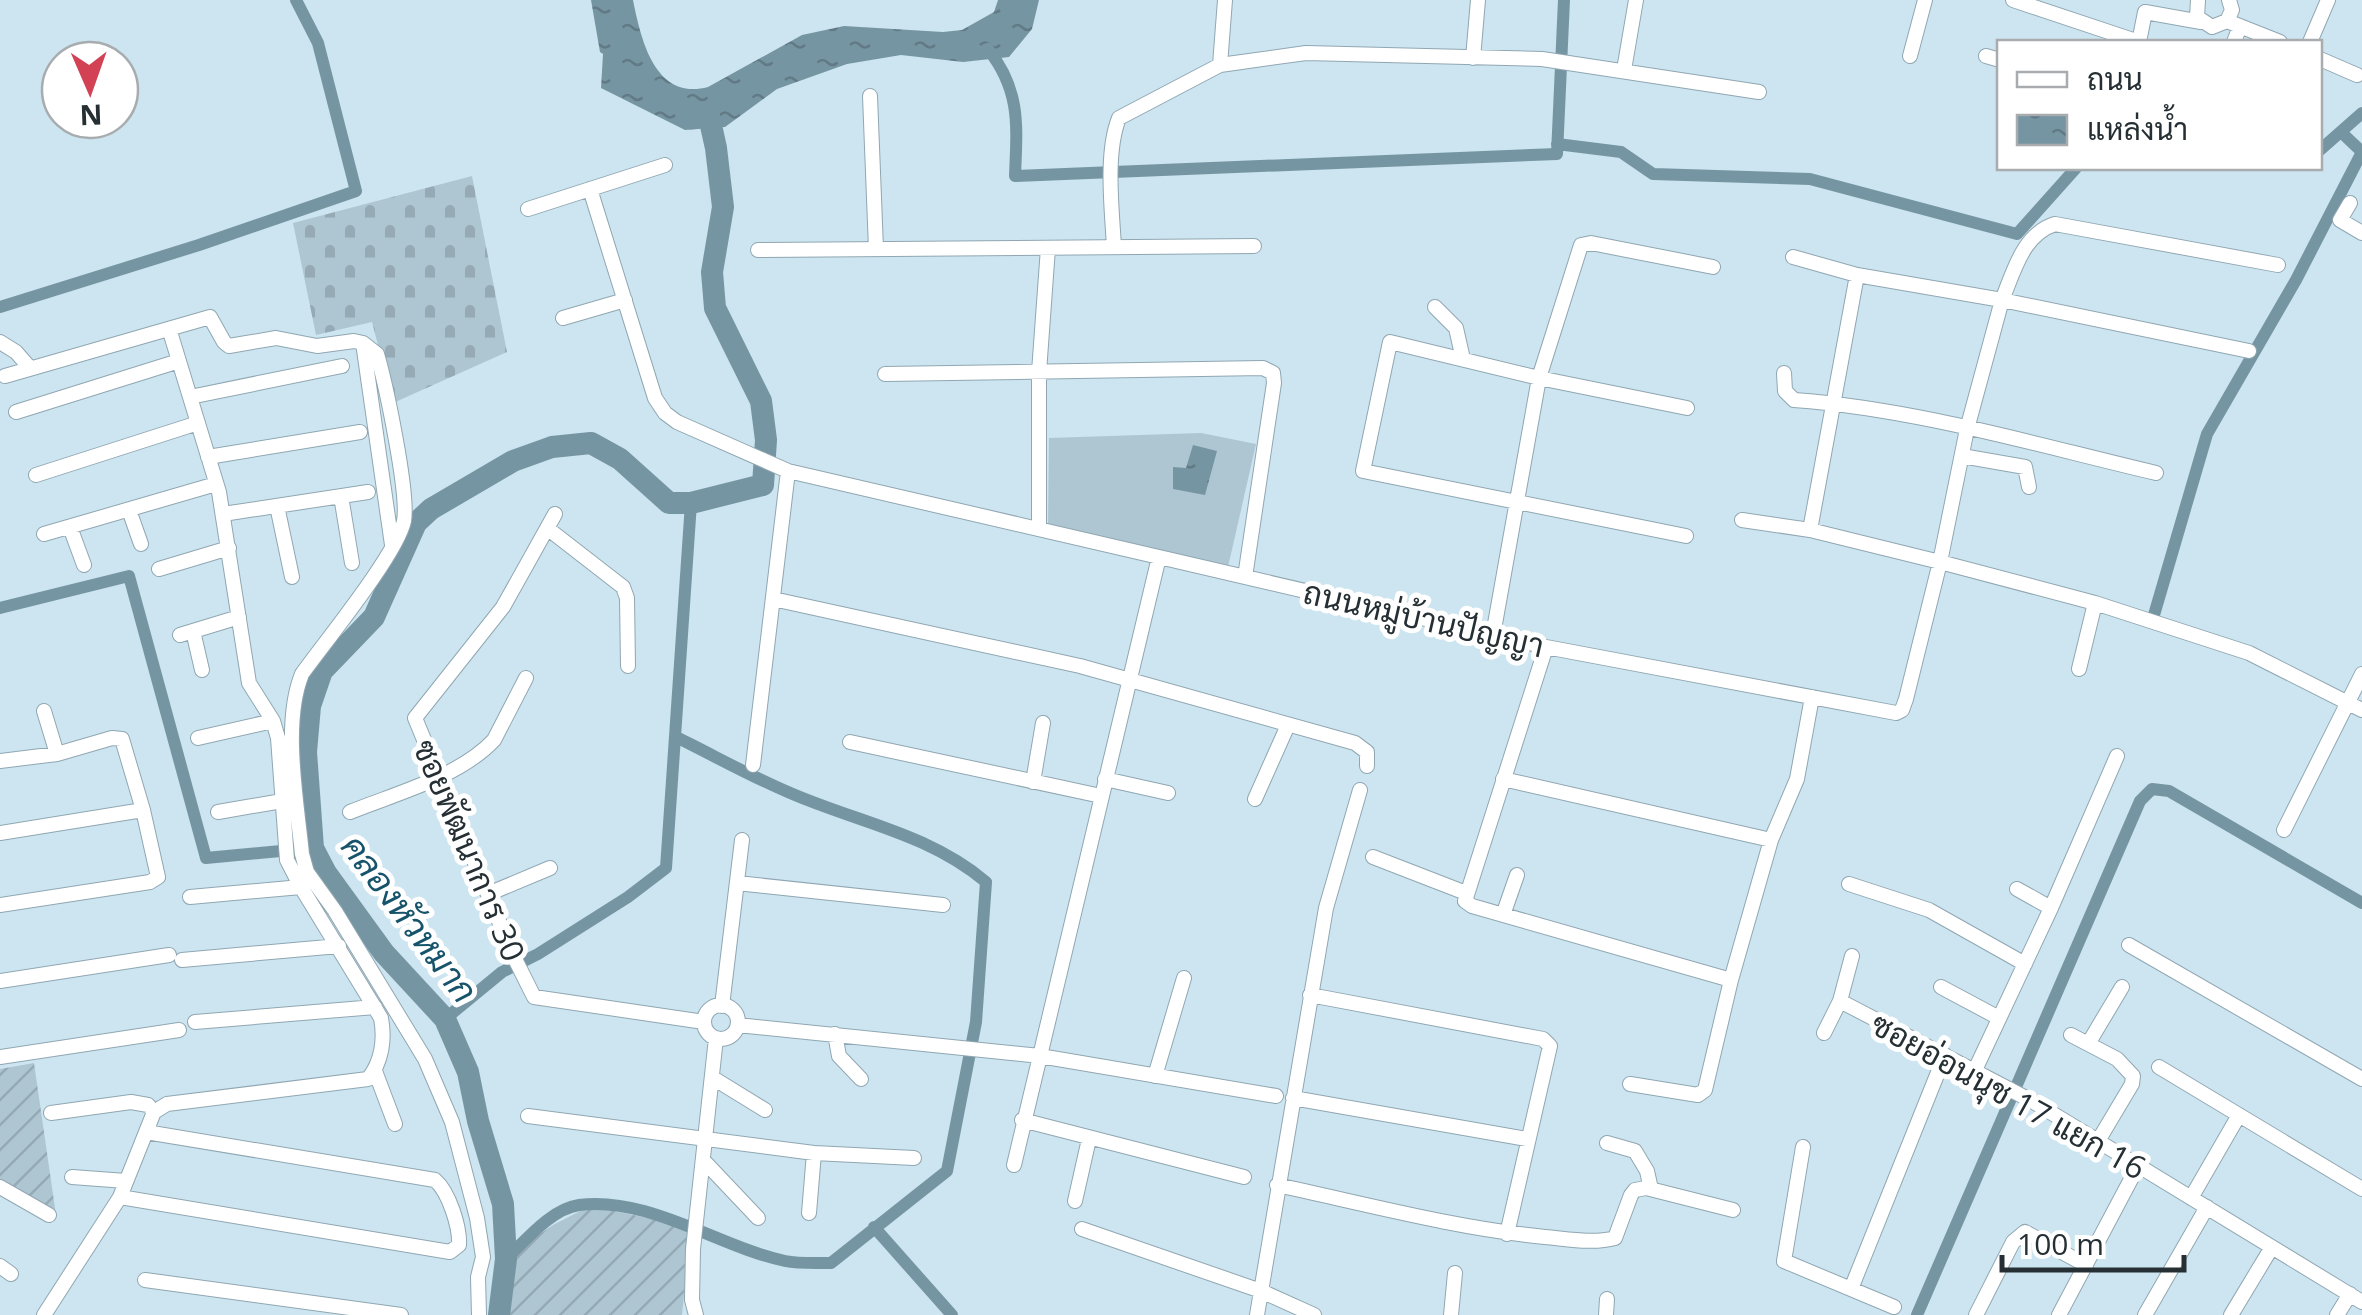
<svg xmlns="http://www.w3.org/2000/svg" width="2362" height="1315" font-family="'Open Sans',Sarabun,sans-serif">
<style>
.cemetery{fill:url(#cemetery-stones)}
.garden{fill:url(#garden-furrows)}
.pitch{fill:#adc6d2}
.water{fill:url(#water-ripples)}
.lines{fill:none;stroke-linecap:round;stroke-linejoin:round}
.canal{stroke:#7695a3;stroke-width:12}
.river{stroke:#7695a3;stroke-width:22}
.minor-casing{stroke:#90a7b2;stroke-width:16}
.minor{stroke:#fff;stroke-width:14}
.labels{text-anchor:middle;dominant-baseline:central;stroke-width:10;stroke-linejoin:round;paint-order:stroke}
.street-label{font-size:32px;fill:#263034;stroke:#fff}
.water-label{font-size:35px;font-style:italic;fill:#17546b;stroke:#fff}
</style>
<defs>
<pattern id="cemetery-stones" width="16" height="16" patternUnits="userSpaceOnUse" patternTransform="scale(2.5)"><rect width="16" height="16" fill="#adc6d2"/><path d="M2 7V4a2 2 0 0 1 4 0v3zM10 15v-3a2 2 0 0 1 4 0v3z" fill="#95aab5"/></pattern>
<pattern id="garden-furrows" width="10" height="10" patternUnits="userSpaceOnUse" patternTransform="scale(2.5)"><rect width="10" height="10" fill="#adc6d2"/><path d="M-1 1l2-2M0 10L10 0M9 11l2-2" fill="none" stroke="#95aab5"/></pattern>
<pattern id="water-ripples" width="26" height="14" patternUnits="userSpaceOnUse" patternTransform="scale(2.5)"><rect width="26" height="14" fill="#7695a3"/><path d="M2 4q2-2 4 0t4 0M15 11q2-2 4 0t4 0" fill="none" stroke="#617a86"/></pattern>
</defs>
<rect width="100%" height="100%" fill="#cce5f0"/>
<!-- cemetery -->
<path class="cemetery" d="M472,176l35,176 -114,51 -21,-81 -56,13 -23,-112z"/>
<!-- garden -->
<path class="garden" d="M34,1063l22,152 -56,-33v-113z
M590,1206l101,21 -9,88h-182l11,-61 42,-29z"/>
<!-- pitch -->
<path class="pitch" d="M1201,433l55,11 -28,123 -180,-41 1,-88z"/>
<!-- water -->
<path class="water" d="M591,0h42c8,40 22,101 75,87l94,-52 42,-9 99,6 19,-2 32,-18 4,-12h41l-7,29 -23,28 -46,5 -62,-7 -54,9 -70,25 -52,38 -14,1 -26,2 -84,-42 2,-34 -3,-2z
M1193,445l24,6 -12,44 -32,-6v-22l13,1z"/>
<g class="lines">
<!-- canal -->
<path class="canal" d="M988,49c33,42 29,76 27,127l542,-22 7,-154
M1557,144l64,8 32,22 157,5 207,55 59,-66
M2320,150l42,-37
M0,307l199,-62 157,-54 -38,-148 -22,-43
M0,608l129,-32 77,282 107,-10
M2154,615l53,-181 89,-154 66,-128 -21,-20
M445,1019l57,-47 36,-18 90,-57 38,-29 25,-365
M874,1227l78,88
M506,1259c20,-19 45,-50 73,-54 70,-9 140,42 206,56 15,3 32,2 46,2l116,-92 29,-149 10,-140c-58,-49 -130,-60 -198,-90 -38,-16 -75,-37 -112,-55
M1917,1315l223,-514 12,-12 17,2 193,112"/>
<!-- river -->
<path class="river" d="M499,1315l7,-56 -3,-55 -25,-83 -10,-49 -23,-53 -61,-66 -58,-80 -13,-25 -7,-96 4,-46 12,-35 52,-54 42,-94 15,-14 82,-48 39,-14 39,-4 29,16 49,44h22l72,-18 3,-45 -5,-39 -46,-93 -3,-36 11,-65 -7,-59 -8,-36"/>
<!-- minor casing -->
<g class="minor-casing">
<path id="minor" d="M2013,0l126,42
M2198,0l-1,17 15,10 15,-6 5,-11 -3,-10
M2227,21l53,21
M2139,42l6,-30 56,10
M2234,42l6,-16
M2310,42l18,-42
M1910,56l15,-56
M1986,56l14,4
M1473,58l5,-58
M2320,59l37,16
M1220,65l5,-65
M1624,70l12,-70
M870,96l6,153
M590,189l65,209 10,15 12,9 111,49 371,86
M2350,203l-10,17 22,13
M528,209l137,-44
M1114,247c-2,-37 -9,-94 5,-129l101,-53 86,-12 236,6 217,33
M758,250l496,-4
M1793,257l64,18 145,25c12,-29 21,-66 53,-76l223,41
M1435,307l21,21 7,31
M563,318l62,-18
M0,342l16,10 14,16
M363,343l29,202
M1784,373l1,18 9,9c122,9 243,45 362,73
M885,374l378,-6 10,5 1,10 -29,194
M5,376l205,-59 14,25 5,4 47,-8 41,8 37,-5 9,2 14,11c9,31 32,140 27,167 -7,33 -79,121 -102,153 -20,49 -5,128 0,180l5,18 28,39 90,148 27,63 25,96 6,39 -5,20 1,38
M190,397l152,-31
M16,412l163,-51
M1962,456l63,11 4,20
M208,457l152,-25
M36,475l162,-52
M341,496l11,67
M277,506l15,71
M129,510l12,34
M223,514l145,-22
M555,514l-52,93 -88,111 98,237 21,42 170,25
M1742,520l68,10 130,32 27,-133 35,-129 247,51
M70,527l14,38
M547,528l76,59 4,11 1,68
M1039,529v-157l9,-124
M1810,530l47,-255
M44,534l172,-50
M1686,536l-323,-65 27,-129 149,36 148,30
M159,569l70,-21
M773,599l307,67 275,77 12,9v14
M193,631l9,39
M180,635l59,-18
M1493,635l46,-257 42,-133 10,-2 122,24
M1546,647l-81,254 7,5 259,74
M2079,669l16,-66
M44,711l13,43
M198,738l75,-17
M850,742l251,54
M0,761l57,-7 55,-16 10,1 21,71 15,67 -8,5 -150,23
M753,765l35,-294
M1105,779l63,14
M1503,779l268,61
M1033,782l10,-59
M1255,799l33,-74
M218,812l64,-11
M350,812c47,-19 109,-35 144,-72l32,-62
M2284,830l78,-156
M0,833l143,-23
M1373,857l93,36
M737,883l206,22
M1849,884l80,26 96,54
M2017,889l34,19
M488,894l62,-26
M190,897l111,-10
M1503,915l14,-40
M2129,945l233,134
M182,960l157,-14
M0,981l169,-26
M1941,987l58,31
M1310,995l233,44 7,7 -43,188
M1840,1001l12,-45
M704 1022a17 17 0 1 1 34 0a17 17 0 1 1-34 0Z
M722,1006l20,-166
M195,1022l180,-15
M738,1025l302,31 119,-499 387,90 350,66 6,-3 4,-11 34,-137 155,41 154,50 113,57
M1824,1033l16,-32 192,100 330,201
M835,1034l4,22 22,23
M2071,1035l46,24 16,17 -1,8 -34,57
M2088,1044l34,-57
M0,1057l179,-27
M2159,1067l203,122
M1975,1070l76,-162 66,-152
M375,1071l20,53
M1155,1076l29,-98
M713,1078l52,32
M1630,1084l68,11 7,-5 26,-110 40,-140 26,-61 15,-82
M1293,1098l234,41
M51,1113l80,-11 17,3 6,7
M528,1116l286,37 100,5
M1022,1120l222,57
M1607,1143l28,8 12,20 4,18
M1803,1147l-19,114 110,46
M704,1161l54,57
M1014,1165l26,-109 236,40
M72,1177l54,4
M1277,1185c89,19 178,43 268,52 23,2 48,7 70,1l16,-43 4,-5 11,-2 87,22
M0,1187l49,28
M120,1197l330,55 9,-7c1,-18 -10,-53 -24,-65l-289,-48
M2191,1198l48,-83
M1075,1201l14,-62
M809,1213l5,-60
M1082,1229l179,62 53,24
M0,1266l11,8
M145,1280l256,35
M1851,1289l94,-234
M44,1315l76,-118 34,-85 13,-8 201,-25c14,-17 17,-40 13,-61l-80,-131 -14,-27 -9,-122 -5,-17 -24,-38 -30,-191 -48,-157
M696,1315l-4,-15 1,-51 23,-211
M1257,1315l69,-407 34,-118
M1451,1315l4,-42
M1606,1315l1,-16
M1976,1315l37,-73 12,-10 61,33
M2059,1315l79,-149
M2145,1315l62,-108
M2231,1315l41,-68
M2337,1315l13,-21"/>
</g>
<!-- minor -->
<use href="#minor" class="minor"/>
</g>
<g class="labels">
<!-- street labels -->
<g class="street-label">
<text transform="translate(1424 618) rotate(13)">ถนนหมู่บ้านปัญญา</text>
<text transform="translate(470 850) rotate(67)">ซอยพัฒนาการ 30</text>
<text transform="translate(2009 1095) rotate(29)">ซอยอ่อนนุช 17 แยก 16</text>
</g>
<!-- water labels -->
<g class="water-label">
<text transform="translate(410 918) rotate(53)">คลองหัวหมาก</text>
</g>
</g>
<!-- legend -->
<rect x="1997" y="40" width="325" height="130" fill="#ffffff" stroke="#a8acae" stroke-width="2.5"/>
<rect x="2017" y="72" width="50" height="15" fill="#ffffff" stroke="#a8acae" stroke-width="2.5"/>
<text x="2087" y="90" font-size="30" fill="#263034">ถนน</text>
<rect x="2017" y="115" width="50" height="30" fill="url(#water-ripples)" stroke="#a8acae" stroke-width="2.5"/>
<text x="2087" y="140" font-size="30" fill="#263034">แหล่งน้ำ</text>
<!-- north arrow -->
<g transform="translate(90 90) rotate(178)"><circle r="48" fill="#ffffff" stroke="#a8acae" stroke-width="2.5"/>
<path d="M0-8L18 38L0 25L-18 38Z" fill="#d24254"/>
<text y="-15" font-size="28" font-weight="bold" text-anchor="middle" fill="#263034">N</text>
</g>
<!-- scale -->
<path d="M2002 1255v15h182v-15" fill="none" stroke="#263034" stroke-width="5"/>
<text x="2017" y="1255" font-size="30" fill="#263034" stroke="#ffffff" stroke-width="8" paint-order="stroke">100 m</text>
</svg>
